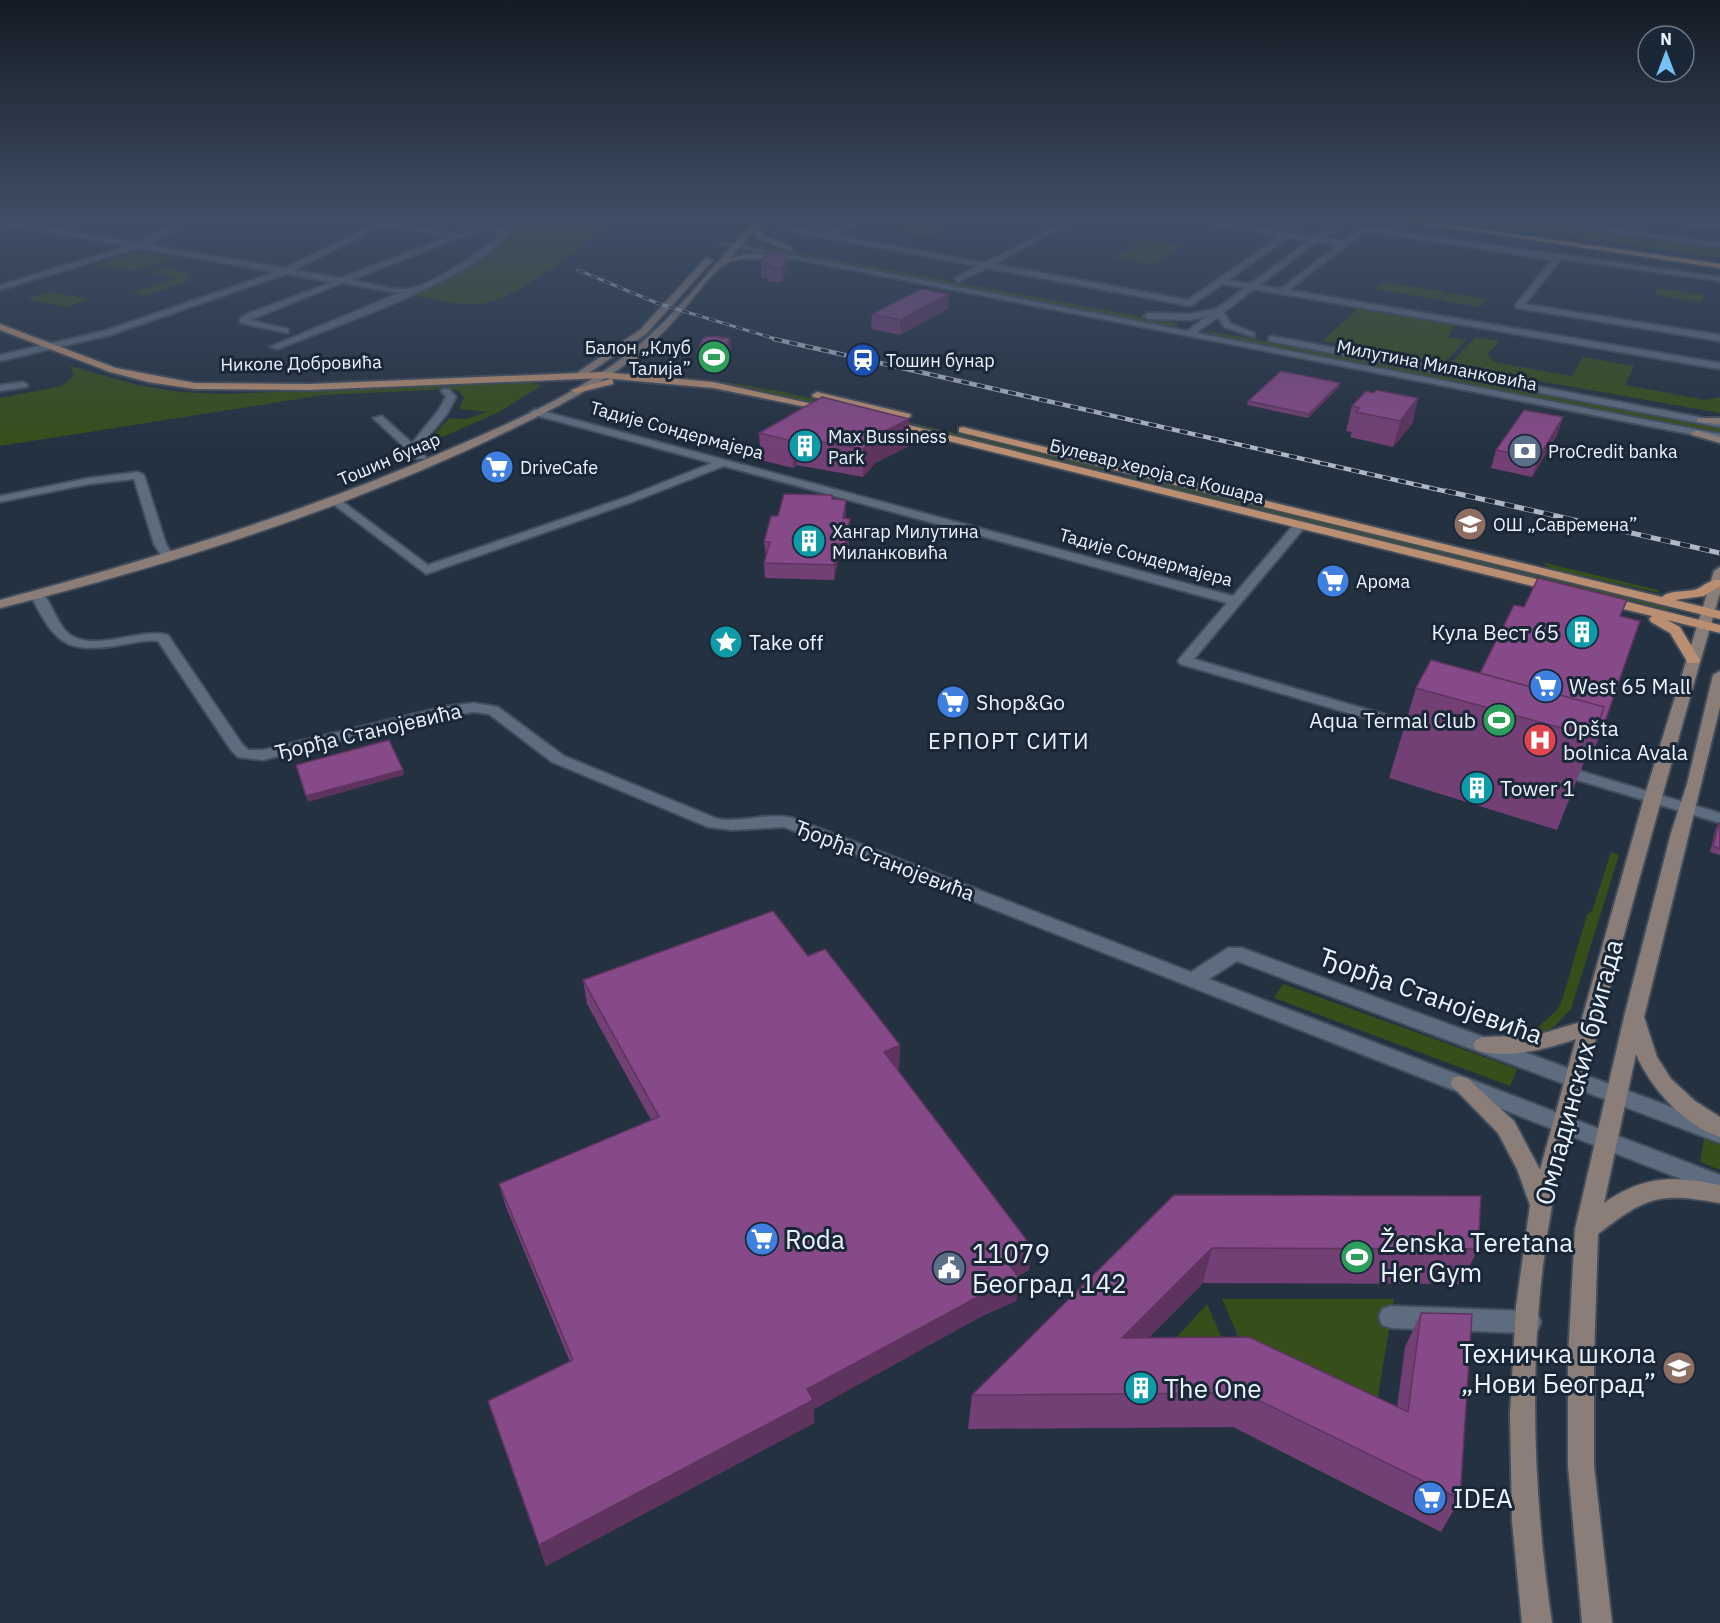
<svg xmlns="http://www.w3.org/2000/svg" width="1720" height="1623" font-family="'IBM Plex Sans',sans-serif">
<style>
.green{fill:#364e1a}
.lines{fill:none;stroke-linecap:round;stroke-linejoin:round}
.minor-casing{stroke:#424d5b;stroke-width:4}
.tertiary-casing{stroke:#424d5b;stroke-width:4}
.secondary-casing{stroke:#424d5b;stroke-width:4}
.primary-casing{stroke:#424d5b;stroke-width:4}
.trunk-casing{stroke:#424d5b;stroke-width:4}
.minor{fill:#5d6c7f;fill-rule:evenodd}
.tertiary{fill:#5d6c7f;fill-rule:evenodd}
.secondary{fill:#8b7d78;fill-rule:evenodd}
.primary{fill:#b98e71;fill-rule:evenodd}
.trunk{fill:#d89a6c;fill-rule:evenodd}
.rail-far2-casing{stroke:#aeb7c4;stroke-width:3}
.rail-far1-casing{stroke:#aeb7c4;stroke-width:4.5}
.rail-casing{stroke:#aeb7c4;stroke-width:5}
.rail-far2{stroke:#1a2737;stroke-width:2;stroke-dasharray:7;stroke-linecap:butt}
.rail-far1{stroke:#1a2737;stroke-width:3;stroke-dasharray:8;stroke-linecap:butt}
.rail{stroke:#1a2737;stroke-width:4;stroke-dasharray:10;stroke-linecap:butt}
.wall{fill:#734075}
.shaded-wall{fill:#5e345f}
.building{fill:#864a88;stroke:#5e345f;stroke-width:1.5}
.labels{text-anchor:middle;dominant-baseline:central;stroke-width:6;stroke-linejoin:round;paint-order:stroke}
.far-poi-label{font-size:18px;fill:#ebf3fe;stroke:#1a2737;text-anchor:start}
.far-street-label{font-size:18px;fill:#ebf3fe;stroke:#1a2737}
.poi-label{font-size:21px;fill:#ebf3fe;stroke:#1a2737;text-anchor:start}
.street-label{font-size:21px;fill:#ebf3fe;stroke:#1a2737}
.neighbourhood-label{font-size:22px;letter-spacing:1.5px;fill:#ebf3fe;stroke:#1a2737}
.near-street-label{font-size:26px;fill:#ebf3fe;stroke:#1a2737}
.near-poi-label{font-size:26px;fill:#ebf3fe;stroke:#1a2737;text-anchor:start}
</style>
<rect width="100%" height="100%" fill="#243141"/>
<!-- green -->
<path class="green" d="M523,219h88c-25,28 -94,80 -131,85 -19,2 -50,-6 -69,-9l75,-39 26,-20 1,-4 -4,-6z
M1487,219l35,5 4,-4 194,27v11l-238,-33z
M921,223l27,5 -20,9 -27,-5z
M1145,240l37,6 -29,18 -39,-6z
M752,244l428,80 -5,4 -6,-1 -421,-80z
M138,252l36,6 -39,13 -37,-6z
M165,268l28,5 -8,3 11,2 -50,18 -15,-3 44,-15 -25,-5z
M1383,282l63,10 -7,8 -64,-11z
M1658,288l47,7 -4,7 -47,-7z
M50,292l40,7 -24,8 -40,-8z
M1448,293l39,6 -7,8 -40,-7z
M1358,308l98,16 -8,13 18,3 -22,23 -121,-22z
M1205,330l515,97v6l-499,-95z
M1476,337l23,4 -11,13 6,8 78,14 11,-19 51,9 -9,19 81,15 14,-3v16l-271,-48z
M70,366l67,19 43,7 45,2 307,-12 9,4 -42,26 -77,34 28,-28 16,1 22,-7 -29,-3 5,-11 -5,-7 -9,-2 -126,6 -324,51v-48l62,-12 12,-11z
M630,373l101,10 53,9 328,79 -5,3c-159,-38 -317,-85 -480,-99z
M1131,474l539,131 -2,5 -541,-131z
M1541,562l117,28 2,3 -108,-24z
M1611,852l8,3 -48,154 -16,17 -15,8 -4,-5 22,-20 5,-12 24,-82 5,-4z
M1283,984l234,85 -7,17 -236,-88z
M1704,1138l16,6v26l-20,-8z
M1222,1299h172l-19,115 -132,-66z
M1207,1304l20,45 -63,2z"/>
<g class="lines">
<!-- minor casing -->
<g class="minor-casing">
<path id="minor" d="M179,219h8l-13,12 -28,14 138,23 74,-35 16,-14c17,0 61,16 85,14 19,-2 30,-15 50,-1 -35,48 -172,93 -231,117l-8,-2 129,-54 -57,-10 -92,37 38,9v4l-48,-10v-4l7,-5 85,-32 -46,-8 -176,61 -110,26v-6l104,-24 172,-59 -138,-24 -138,42v-5l129,-39 -129,-22v-4l137,23 31,-15zM375,225l76,11 -110,42 -47,-8 69,-34zM479,230l22,3c-13,16 -75,56 -95,56 -17,1 -38,-6 -55,-9z
M778,219h8l-4,6 42,8 34,-14h11l-36,16 152,28 85,-44h7l-83,45 194,36 92,-64 -102,-17h19l146,22 21,-14 356,50v4l-159,-22 -36,45 195,31v6l-204,-33v-4l36,-44 -187,-29 -76,59 431,73v6l-497,-85 -33,22 -203,-38 -29,14 -3,-4 23,-12 -199,-37 -5,-5zM1288,238l50,7 -57,44 -53,-9z
M1539,219l181,24v4l-195,-27z
M1656,219l64,6v4l-60,-8z
M23,382l5,3 -2,2 -26,4v-6z
M443,389h6l7,8 -9,17 -29,35 8,8 -1,2h-8l-44,-41 9,-2 30,27 26,-32 8,-14 -5,-6z
M535,409l698,187 63,-74h8v6l-110,131 237,69 3,3 -3,3h-10l-241,-70 -2,-3 2,-3 47,-55 -503,-137 -92,36 -206,72 -97,-73 10,-2 89,66 196,-67 88,-35 -181,-49 -1,-2z
M138,472l6,3 22,69 8,13 -2,3h-8l-10,-16 -20,-65 -45,5 -89,18v-6l89,-18z
M37,590c14,4 19,39 37,47 28,13 64,-9 94,-2l74,109 6,6h15l185,-44 26,-3 24,4 66,49 154,63c25,4 49,-7 75,-1l398,154 37,-24h14l339,125 3,6 -3,6 -7,2 -7,-2 -330,-124 -28,18 362,139 3,6 -3,6 -8,3 -8,-3 -771,-303 -52,3 -24,-3 -156,-65 -63,-48 -15,-2 -58,9 -153,39 -25,-3 -7,-7 -73,-109c-12,-2 -25,2 -37,4 -57,9 -66,-2 -91,-51z
M1557,764l163,49v10l-169,-51 -2,-3z
M1391,1306l138,5 9,3 3,8 -3,8 -9,3 -138,-5 -9,-3 -3,-8 3,-8z"/>
</g>
<!-- tertiary casing -->
<g class="tertiary-casing">
<path id="tertiary" d="M1338,219h9l-123,93 6,11 24,10v4l-30,-10 -6,-10 -22,16 524,101v6l-1001,-196 4,-2 464,89 20,-15 -17,4 -42,-1 -4,-3 4,-3 42,1 26,-5z
M1272,336l448,85v6l-451,-86v-4z
M1574,1071l146,54v18l-153,-58 -3,-6 3,-6z
M1563,1115l157,60v19l-165,-64 -3,-6 3,-6z"/>
</g>
<!-- secondary casing -->
<g class="secondary-casing">
<path id="secondary" d="M757,219h8l-6,7 4,10 29,11v4l-35,-12 -3,-8 -25,28 17,-5 40,1 3,4c-21,3 -48,-6 -67,7 -14,11 -37,43 -51,58 -32,35 -72,60 -113,82 -175,91 -367,154 -558,202v-8c153,-41 304,-87 450,-151 60,-26 123,-53 175,-93 51,-38 88,-92 132,-137z
M706,258l7,2 -67,74 -66,45h-6v-4l66,-45z
M1697,418h23v6l-23,-2z
M1696,430l24,7v6l-28,-8 -1,-2z
M1720,567v26c-41,141 -80,282 -118,423 -16,62 -38,128 -50,190 -25,136 -20,281 0,417h-30l-10,-102 -2,-107 6,-107 14,-102 -13,-36 -19,-36 -48,-49 3,-6 7,-2 7,2 47,43 26,49 36,-131c-30,10 -69,21 -100,11l-3,-5 3,-5 7,-3 54,-2 44,-13 63,-224 70,-227z
M1720,671v36l-76,310 13,40 14,22 24,22 25,16v20c-37,-13 -69,-48 -84,-83l-32,149c41,-28 69,-27 116,-18v18c-61,-11 -73,-7 -122,31l-4,123v109l18,157h-30l-14,-157v-109l7,-128 50,-216 46,-180 16,-49 26,-109z"/>
</g>
<!-- primary casing -->
<g class="primary-casing">
<path id="primary" d="M0,324l116,44 79,15 114,1 294,-12 110,10 123,27 -5,3 -118,-24 -110,-10 -294,12 -114,-1 -47,-7 -38,-10 -110,-42z
M628,354h6l6,9 21,8 -5,3 -22,-7 -8,-11z
M610,379l3,1v4l-37,9 -5,-3z
M817,392l93,22 1,2 -5,3 -93,-22 -1,-2z
M888,420l673,165 1,3 -6,4 -672,-167v-4z
M963,427l699,170c9,-8 24,-4 35,-8 8,-4 13,-10 23,-9v6l-16,10 -29,4 45,11v8l-761,-187v-4z
M1604,596l116,29v8l-53,-13 13,7 20,33 -2,3h-10l-18,-30 -19,-11 -2,-3 3,-3 -53,-13 -2,-3z"/>
</g>
<!-- trunk casing -->
<g class="trunk-casing">
<path id="trunk" d="M1391,219h20l309,45v4z"/>
</g>
<!-- minor -->
<use href="#minor" class="minor"/>
<!-- tertiary -->
<use href="#tertiary" class="tertiary"/>
<!-- secondary -->
<use href="#secondary" class="secondary"/>
<!-- primary -->
<use href="#primary" class="primary"/>
<!-- trunk -->
<use href="#trunk" class="trunk"/>
<!-- rail-far2 casing -->
<g class="rail-far2-casing">
<path id="rail-far2" d="M578,270l79,33 122,37"/>
</g>
<!-- rail-far1 casing -->
<g class="rail-far1-casing">
<path id="rail-far1" d="M774,339l679,154"/>
</g>
<!-- rail casing -->
<g class="rail-casing">
<path id="rail" d="M1446,491l274,62"/>
</g>
<!-- rail-far2 -->
<use href="#rail-far2" class="rail-far2"/>
<!-- rail-far1 -->
<use href="#rail-far1" class="rail-far1"/>
<!-- rail -->
<use href="#rail" class="rail"/>
</g>
<!-- wall -->
<path class="wall" d="M1309,219l-1,4 -12,9 -18,-3 1,-3z
M767,252l21,14 -6,16h-13v-4h-8v-14z
M948,309l-48,26 -29,-6 1,-15z
M730,338l1,11 -6,16 -27,-1 -1,-12z
M1340,383l-1,4 -31,31 -61,-13 1,-4z
M1374,393l44,5 -6,26 -19,23 -43,-10 2,-5 -6,-1 6,-25z
M1563,417l-6,18 -25,42 -41,-9 5,-18z
M909,419v27l-34,17 -12,14 -66,-12 -4,3 -32,-8 -2,-27z
M832,499l14,1 -1,18 5,15 -4,26h-8l-4,21 -69,-2 -1,-15 2,-7 -2,-14z
M1524,607l96,9 -19,117 -11,25 -4,-1 -29,73 -168,-52 27,-90 64,-15z
M1719,823h1v32l-10,-3 6,-24z
M808,956l92,89 -1,24 -1,1 131,200 -11,6 1,2 -3,23 -34,15 -168,93v14l-268,143 -58,-165 82,-39 -64,-155 -7,-23 152,-64 -64,-116 -4,-24z
M1174,1195l304,54 -17,35 -258,-1 -54,54 248,70 8,-60 16,-34 39,186 -19,33 -208,-105 -265,2 4,-34z"/>
<!-- shaded-wall -->
<path class="shaded-wall" d="M1309,219l-1,4 -12,9v-4z
M788,252v14l-6,16v-14z
M949,294l-1,15 -48,26v-15z
M730,338l1,11 -6,16 -1,-12z
M1340,383l-1,4 -31,31 1,-4z
M1418,398l-6,26 -19,23 7,-26z
M1563,417l-6,18 -25,42 6,-18z
M909,419v27l-34,17 -12,14v-28l12,-13z
M797,438v27l-4,3 -1,-27z
M846,500v14l-3,18v-14z
M850,519v14l-4,26 -1,-15z
M838,544v15l-4,21v-15z
M403,770l1,5 -96,27 -2,-6z
M900,1045l-1,24 -15,6v-23z
M1032,1247l-3,23 -26,14 3,-24z
M1212,1248l-9,35 -88,89 7,-34z
M1019,1278l-3,23 -34,15 -168,93v14l-268,143 -7,-21 268,-156 178,-96z"/>
<!-- building -->
<path class="building" d="M1288,219h21l-13,9 -17,-2z
M767,252h21l-6,16 -14,-1 2,-3h-9z
M921,289l28,5 -49,26 -28,-6z
M708,336l22,2 -6,15 -27,-1 6,-14z
M1281,371l59,12 -31,31 -61,-13z
M1376,390l42,8 -18,23 -44,-9 4,-4 -8,-2 14,-15 8,2z
M822,397l87,22 -34,17 -12,13 -66,-11 -5,3 -33,-8z
M1524,410l39,7 -25,42 -42,-9z
M784,494l48,1v4l14,1 -3,18 7,1 -5,25h-7l-4,21 -70,-2 6,-21h-6l7,-26h7z
M1538,578l89,22 -7,16 20,5 -39,112 -5,-1 8,-25 -124,-34 34,-68 10,2z
M1431,660l173,47 -10,30 -178,-49z
M389,740l14,30 -97,26 -10,-31z
M1719,823h1v26l-7,-3z
M773,911l35,45 17,-7 75,96 -16,7 148,195 -26,13 13,18 -34,15 -178,96 6,11 -274,145 -51,-144 85,-41 -74,-176 160,-67 -76,-137z
M1174,1195l307,1 -3,53 -266,-1 -90,90 127,-1 159,75 13,-99 51,1 -12,185 -216,-106 -272,2z"/>
<!-- sky -->
<linearGradient id="sky" x2="0" y2="1"><stop stop-color="#141b24"/><stop offset="0.49" stop-color="#3f4e65"/><stop offset="1" stop-color="#3f4e65" stop-opacity="0"/></linearGradient>
<rect width="1720" height="446" fill="url(#sky)"/>
<!-- icons -->
<defs>
<g id="stadium-disc" transform="scale(1.725)"><circle r="9.5" fill="#2e9e5b" stroke="#1a2737"/><path d="M0-5a6.5 5 0 1 0 0 10a6.5 5 0 1 0 0-10ZM-3.5-1.8h7v3.6h-7Z" fill="#fff"/></g>
<g id="station-disc" transform="scale(1.725)"><circle r="9.5" fill="#1a4fb4" stroke="#1a2737"/><path d="M-3-6H3Q5-6 5-4V2Q5 4 3 4L4.5 6H3L1.5 4h-3L-3 6H-4.5L-3 4Q-5 4-5 2V-4Q-5-6-3-6ZM-3.5-4v3h7v-3ZM-3.5 1v1.5H-2V1ZM2 1v1.5H3.5V1Z" fill="#fff"/></g>
<g id="building-disc" transform="scale(1.725)"><circle r="9.5" fill="#0f9aa8" stroke="#1a2737"/><path d="M-4-6H4V6H1V3H-1V6H-4ZM-2.5-4.3h1.7v1.8h-1.7ZM.8-4.3h1.7v1.8H.8ZM-2.5-1h1.7V.8h-1.7ZM.8-1h1.7V.8H.8Z" fill="#fff"/></g>
<g id="bank-disc" transform="scale(1.725)"><circle r="9.5" fill="#5c6f8a" stroke="#1a2737"/><path d="M-6-4H6V4H-6ZM0-2.3a2.3 2.3 0 1 0 0 4.6a2.3 2.3 0 1 0 0-4.6Z" fill="#fff"/></g>
<g id="supermarket-disc" transform="scale(1.725)"><circle r="9.5" fill="#3f7fe0" stroke="#1a2737"/><path d="M-6-5.5h2.5l.6 2H6L4.5 2H-2.5L-4.4-4H-6ZM-1.5 3.2a1.3 1.3 0 1 0 .1 0ZM3 3.2a1.3 1.3 0 1 0 .1 0Z" fill="#fff"/></g>
<g id="school-disc" transform="scale(1.725)"><circle r="9.5" fill="#8d6e63" stroke="#1a2737"/><path d="M0-5L7-2L0 1L-7-2ZM-4 1L0 2.5L4 1V4Q0 6-4 4Z" fill="#fff"/></g>
<g id="sight-disc" transform="scale(1.725)"><circle r="9.5" fill="#0f9aa8" stroke="#1a2737"/><path d="M0-6L1.8-2.2L6-1.7L2.9 1.2L3.7 5.4L0 3.3L-3.7 5.4L-2.9 1.2L-6-1.7L-1.8-2.2Z" fill="#fff"/></g>
<g id="hospital-disc" transform="scale(1.725)"><circle r="9.5" fill="#e0444e" stroke="#1a2737"/><path d="M-5-5h3v3.5h4V-5h3V5h-3V1.5h-4V5h-3Z" fill="#fff"/></g>
<g id="civic-disc" transform="scale(1.725)"><circle r="9.5" fill="#5c6f8a" stroke="#1a2737"/><path d="M-.6-6.5H3V-4.5H.6V-3L4-1V1h2V6H-6V1h2V-1L-.6-3ZM-1.2 2.5V6h2.4V2.5Z" fill="#fff"/></g>
</defs>
<g fill-rule="evenodd">
<use href="#stadium-disc" x="714" y="357"/>
<use href="#station-disc" x="863" y="360"/>
<use href="#building-disc" x="805" y="446"/>
<use href="#bank-disc" x="1525" y="451"/>
<use href="#supermarket-disc" x="497" y="467"/>
<use href="#school-disc" x="1470" y="524"/>
<use href="#building-disc" x="809" y="541"/>
<use href="#supermarket-disc" x="1333" y="581"/>
<use href="#building-disc" x="1582" y="632"/>
<use href="#sight-disc" x="726" y="642"/>
<use href="#supermarket-disc" x="1546" y="686"/>
<use href="#supermarket-disc" x="953" y="702"/>
<use href="#stadium-disc" x="1499" y="720"/>
<use href="#hospital-disc" x="1540" y="740"/>
<use href="#building-disc" x="1477" y="788"/>
<use href="#supermarket-disc" x="762" y="1239"/>
<use href="#stadium-disc" x="1357" y="1257"/>
<use href="#civic-disc" x="949" y="1268"/>
<use href="#school-disc" x="1679" y="1368"/>
<use href="#building-disc" x="1141" y="1388"/>
<use href="#supermarket-disc" x="1430" y="1498"/>
</g>
<g class="labels">
<!-- far-poi labels -->
<g class="far-poi-label">
<text x="691" y="347" text-anchor="end">Балон „Клуб<tspan x="691" dy="21">Талија”</tspan></text>
<text x="886" y="360">Тошин бунар</text>
<text x="828" y="436">Max Bussiness<tspan x="828" dy="21">Park</tspan></text>
<text x="1548" y="451">ProCredit banka</text>
<text x="520" y="467">DriveCafe</text>
<text x="1493" y="524">ОШ „Савремена”</text>
<text x="832" y="531">Хангар Милутина<tspan x="832" dy="21">Миланковића</tspan></text>
<text x="1356" y="581">Арома</text>
</g>
<!-- far-street labels -->
<g class="far-street-label">
<text transform="translate(301 363) rotate(-1)">Николе Добровића</text>
<text transform="translate(1437 365) rotate(11)">Милутина Миланковића</text>
<text transform="translate(677 430) rotate(15)">Тадије Сондермајера</text>
<text transform="translate(389 459) rotate(-23)">Тошин бунар</text>
<text transform="translate(1157 471) rotate(14)">Булевар хероја са Кошара</text>
<text transform="translate(1146 557) rotate(15)">Тадије Сондермајера</text>
</g>
<!-- poi labels -->
<g class="poi-label">
<text x="1559" y="632" text-anchor="end">Кула Вест 65</text>
<text x="749" y="642">Take off</text>
<text x="1569" y="686">West 65 Mall</text>
<text x="976" y="702">Shop&amp;Go</text>
<text x="1476" y="720" text-anchor="end">Aqua Termal Club</text>
<text x="1563" y="728">Opšta<tspan x="1563" dy="24">bolnica Avala</tspan></text>
<text x="1500" y="788">Tower 1</text>
</g>
<!-- street labels -->
<g class="street-label">
<text transform="translate(368 731) rotate(-13)">Ђорђа Станојевића</text>
<text transform="translate(885 860) rotate(21)">Ђорђа Станојевића</text>
</g>
<!-- neighbourhood labels -->
<g class="neighbourhood-label">
<text x="1009" y="740">ЕРПОРТ СИТИ</text>
</g>
<!-- near-street labels -->
<g class="near-street-label">
<text transform="translate(1431 995) rotate(20)">Ђорђа Станојевића</text>
<text transform="translate(1578 1072) rotate(-75)">Омладинских бригада</text>
</g>
<!-- near-poi labels -->
<g class="near-poi-label">
<text x="785" y="1239">Roda</text>
<text x="1380" y="1242">Ženska Teretana<tspan x="1380" dy="30">Her Gym</tspan></text>
<text x="972" y="1253">11079<tspan x="972" dy="30">Београд 142</tspan></text>
<text x="1656" y="1353" text-anchor="end">Техничка школа<tspan x="1656" dy="30">„Нови Београд”</tspan></text>
<text x="1164" y="1388">The One</text>
<text x="1453" y="1498">IDEA</text>
</g>
</g>
<!-- north arrow -->
<g transform="translate(1666 54)"><circle r="28" fill="#1a2737" stroke="#6e7987" stroke-width="1.5"/>
<path d="M0-4.5L10 22L0 15L-10 22Z" fill="#76c0f7"/>
<text y="-9" font-size="16" font-weight="bold" text-anchor="middle" fill="#ebf3fe">N</text>
</g>
</svg>
